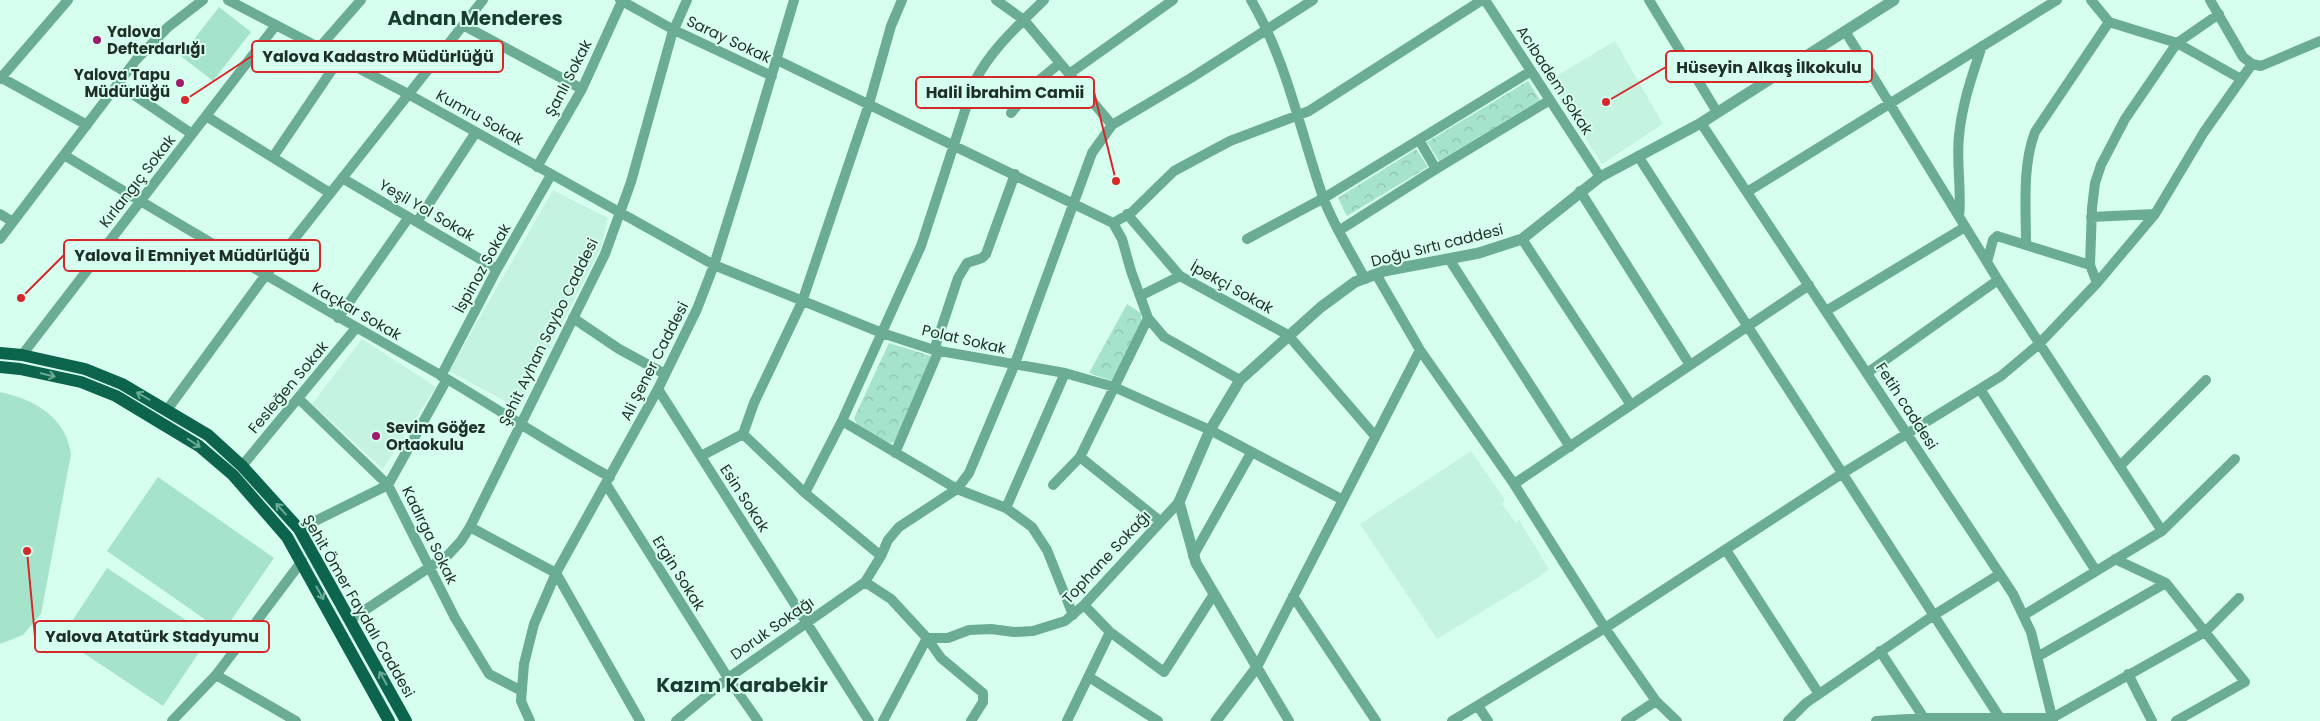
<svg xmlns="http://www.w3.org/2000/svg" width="2320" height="721" font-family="Poppins,sans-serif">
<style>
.built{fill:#c4f3e0}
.green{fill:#a5e3cb}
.park{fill:url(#park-crowns)}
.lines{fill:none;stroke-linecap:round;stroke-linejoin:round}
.minor{stroke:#6bac94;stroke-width:10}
.tertiary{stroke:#6bac94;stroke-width:11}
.primary{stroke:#0d644c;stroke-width:12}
.oneway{stroke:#68aa95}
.poi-dot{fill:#9e1b6c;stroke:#d7ffef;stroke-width:2}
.labels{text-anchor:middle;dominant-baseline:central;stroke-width:4;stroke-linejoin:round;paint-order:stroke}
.poi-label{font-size:15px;font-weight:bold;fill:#1f2e28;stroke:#d7ffef;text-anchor:start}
.street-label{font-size:15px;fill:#1f2e28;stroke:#d7ffef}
.district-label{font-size:20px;font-weight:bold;fill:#193c30;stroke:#d7ffef}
.leader{fill:none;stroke:#d62828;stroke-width:2}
.callout-dot{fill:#d62828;stroke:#d7ffef;stroke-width:2}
.callout{fill:#d7ffef;stroke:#d62828;stroke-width:2}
.callout-label{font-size:16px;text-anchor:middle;font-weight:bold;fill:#1f2e28}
</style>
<defs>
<pattern id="park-crowns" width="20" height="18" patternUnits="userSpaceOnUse" patternTransform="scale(1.25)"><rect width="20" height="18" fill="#a5e3cb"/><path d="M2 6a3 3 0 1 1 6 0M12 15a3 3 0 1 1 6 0" fill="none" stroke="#8ec3ae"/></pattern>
</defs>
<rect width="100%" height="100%" fill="#d7ffef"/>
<!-- built -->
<path class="built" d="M1615,41l48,83 -61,40 -54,-83z
M553,190l55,28 -7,30 -83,160 -69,-37z
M362,339l74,48 -53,82 -71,-65z
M1471,451l34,49 -3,4 14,19 3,-3 30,49 -10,8 -102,62 -77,-115z"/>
<!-- green -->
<path class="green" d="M219,7l32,25 -38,49 -32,-25z
M0,392c34,7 66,25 71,62l-30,160 -18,21 -23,9z
M158,477l116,81 -51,74 -116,-81z
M107,568l103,68 -47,70 -102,-68z"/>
<!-- park -->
<path class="park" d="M1528,81l12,19 -101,61 -12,-19z
M1416,149l12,18 -81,49 -9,-18z
M1127,304l14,9v8l-29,60 -23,-8z
M889,343l42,13 -35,85 -6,2 -32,-16 -4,-9z"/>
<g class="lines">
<!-- minor -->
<path class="minor" d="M228,0l180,94 306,171 168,68 52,17 131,23 49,14 96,43 133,70
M620,0l54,30 98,46
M996,0l28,20 88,105
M1251,0c36,61 49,131 72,197 10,28 28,55 42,82
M1485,0l115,177
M1649,0l68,112
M2091,0l18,22
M2210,0l33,57 9,7 9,2 59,-25
M463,25l119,64
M1845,31l153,249 164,251
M319,48l42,-48
M777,60l336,163 9,16 9,32 17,47 16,19 76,43
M1069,74l104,-74
M0,77l87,48
M0,79l68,-79
M118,84l74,50
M1011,113l26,-31 23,-19
M206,116l124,77
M1701,123l312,471 18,38 22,89
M1419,140l17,29
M64,155c125,76 251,149 378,221 56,33 111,70 168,101
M1638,156l362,562
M273,157l67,-99
M537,167l45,-78 40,-88
M342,178l155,91
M1580,191l110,174
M1747,192l310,-192
M0,214l13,8
M1127,214l53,62 108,59 87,101
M1959,217c3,-27 -3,-54 0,-81 3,-32 13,-60 23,-90
M2091,217l64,-3
M417,222l59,-90
M1113,223l18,-10 43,-42 56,-30 79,-30 173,-111
M1340,230l96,-61 114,-69
M0,239l136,-179 32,-33 35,-27
M1247,239l77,-41 207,-127
M1522,239l109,166
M2026,244c0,-36 -4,-78 9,-112l74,-110 68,21 64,36
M1449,259l121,188
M1987,262l6,-22 4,-4 93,29
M1376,274l44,76 94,134 91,144 51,73 21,20
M2097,283l-7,-18 2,-57 3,-25 6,-18 24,-46 52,-76 42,-29
M1140,296l40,-20
M1826,311l139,-84
M338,318l71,-101
M573,318l46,31 46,25
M934,350l24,-72 9,-15 15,-5 4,-4 29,-80
M22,355l254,-330
M1867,373l131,-93
M441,376l56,-107 54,-94
M658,389l211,332
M1980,389l116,182
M298,398l90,87 67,133 34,56 33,17
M167,410l98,-134 218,-276
M842,421l115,68 49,19 26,19 15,23 26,65
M743,434l62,59 76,63
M895,453l44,-103
M701,456l42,-22 11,-31 48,-101 67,-198 22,-78 11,-26
M1080,457l80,64
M242,466l114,-138
M2120,466l86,-86
M606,484l122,194 30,43
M1514,484l295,-199
M1053,485l27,-28 68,-139
M805,493l37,-72 79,-175 53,-163c16,-33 44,-57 70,-83
M1006,508l59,-135
M470,527l86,46 84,148
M299,529l89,-44 59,-106
M1726,550l93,144
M1193,556l58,-103
M2115,559l51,24 79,99 -69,39
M865,582l26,17 36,39h21l21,-8 22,-1 23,3 19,-1 32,-10 19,-16 95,-103
M1293,596l83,125
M1084,605l26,27 54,40 50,-78
M2024,615l138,-84 73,-72
M350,620l98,-65 13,-14 9,-14 135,-273 26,-72 41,-148 15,-34
M1880,651l44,67
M2037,657l129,-74
M2128,674l24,47
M216,675l80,46
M1089,677l69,44
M1478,706l10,15
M172,721l44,-46 86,-114
M530,721l-9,-20 3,-37 10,-40 22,-51 102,-184 39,-80 17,-44 29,-93 51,-172
M676,721l52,-43 137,-96 16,-26 7,-16 11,-13 58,-38 12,-16 45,-107 78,-213 20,-28 79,-47 122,-78
M883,721l44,-83 14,20 42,35v9l-12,19
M1067,721l43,-89
M1289,721l-32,-54 163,-317
M1452,721l153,-93 238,-155 158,-97 38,-32 58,-61 58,-69 49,-82 48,-68
M1626,721l30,-20
M1788,721l18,-18 128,-88 66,-41
M1876,721l48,-3h128l153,-86 34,-34"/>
<!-- tertiary -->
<path class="tertiary" d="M1216,721l41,-54 -61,-104 -17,-61 31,-72 30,-50 81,-73 34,-25 29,-11 95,-18 43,-14 78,-62 101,-54 193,-123"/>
<!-- primary -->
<path class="primary" d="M0,353l22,2 63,14 37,15 86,51 34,31 57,63 107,192
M0,367l20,2 61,13 35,14 83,50 34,29 54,62 102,184"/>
</g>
<!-- one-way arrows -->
<defs><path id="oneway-shaft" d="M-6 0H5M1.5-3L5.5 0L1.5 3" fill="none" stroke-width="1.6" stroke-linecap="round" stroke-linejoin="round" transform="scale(1.25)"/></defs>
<g class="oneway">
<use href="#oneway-shaft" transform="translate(48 375) rotate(13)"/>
<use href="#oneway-shaft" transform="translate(143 396) rotate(-150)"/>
<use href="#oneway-shaft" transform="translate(194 443) rotate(34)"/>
<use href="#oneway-shaft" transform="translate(281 509) rotate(-132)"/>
<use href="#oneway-shaft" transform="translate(320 593) rotate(61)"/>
<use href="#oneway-shaft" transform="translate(383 678) rotate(-119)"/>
</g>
<!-- markers -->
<g class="poi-dot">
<circle cx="97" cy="40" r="5"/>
<circle cx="180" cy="83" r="5"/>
<circle cx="376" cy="436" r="5"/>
</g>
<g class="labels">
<!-- poi labels -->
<g class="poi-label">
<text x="107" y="31">Yalova<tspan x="107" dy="17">Defterdarlığı</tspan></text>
<text x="170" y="74" text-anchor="end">Yalova Tapu<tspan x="170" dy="17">Müdürlüğü</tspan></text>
<text x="386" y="427">Sevim Göğez<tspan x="386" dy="17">Ortaokulu</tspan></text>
</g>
<!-- street labels -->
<g class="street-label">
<text transform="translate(729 39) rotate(25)">Saray Sokak</text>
<text transform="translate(568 78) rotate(-63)">Şanlı Sokak</text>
<text transform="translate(1555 80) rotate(57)">Acıbadem Sokak</text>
<text transform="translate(480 117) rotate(29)">Kumru Sokak</text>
<text transform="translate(137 181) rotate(-52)">Kırlangıç Sokak</text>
<text transform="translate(427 210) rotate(30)">Yeşil Yol Sokak</text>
<text transform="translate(1437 245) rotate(-14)">Doğu Sırtı caddesi</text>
<text transform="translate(482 268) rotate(-61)">İspinoz Sokak</text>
<text transform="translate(1232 287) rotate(29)">İpekçi Sokak</text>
<text transform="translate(357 311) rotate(30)">Kaçkar Sokak</text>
<text transform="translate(548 332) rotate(-64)">Şehit Ayhan Saybo Caddesi</text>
<text transform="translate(964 339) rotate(13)">Polat Sokak</text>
<text transform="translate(654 361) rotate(-63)">Ali Şener Caddesi</text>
<text transform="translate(288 387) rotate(-50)">Fesleğen Sokak</text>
<text transform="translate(1907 406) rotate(57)">Fetih caddesi</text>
<text transform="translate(745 498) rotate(57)">Esin Sokak</text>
<text transform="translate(430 535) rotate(64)">Kadırga Sokak</text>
<text transform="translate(1106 557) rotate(-47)">Tophane Sokağı</text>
<text transform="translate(679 573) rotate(58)">Ergin Sokak</text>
<text transform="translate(359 606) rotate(60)">Şehit Ömer Faydalı Caddesi</text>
<text transform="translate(772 628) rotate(-35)">Doruk Sokağı</text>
</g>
<!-- district labels -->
<g class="district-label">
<text x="475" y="18">Adnan Menderes</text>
<text x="742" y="685">Kazım Karabekir</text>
</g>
</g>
<!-- callouts -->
<path class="leader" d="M185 100L252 56M1606 102L1666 67M1116 181L1094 92M21 298L64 255M27 551L35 637"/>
<g class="callout-dot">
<circle cx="185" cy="100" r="5"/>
<circle cx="1606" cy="102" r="5"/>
<circle cx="1116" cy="181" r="5"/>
<circle cx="21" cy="298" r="5"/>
<circle cx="27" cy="551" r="5"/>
</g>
<g class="callout">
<rect x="252" y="41" width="251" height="31" rx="5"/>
<rect x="1666" y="51" width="206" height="31" rx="5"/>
<rect x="916" y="77" width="178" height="31" rx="5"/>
<rect x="64" y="240" width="256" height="31" rx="5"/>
<rect x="35" y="621" width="234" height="31" rx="5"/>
</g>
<g class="callout-label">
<text x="378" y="62">Yalova Kadastro Müdürlüğü</text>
<text x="1769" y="73">Hüseyin Alkaş İlkokulu</text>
<text x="1005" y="98">Halil İbrahim Camii</text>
<text x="192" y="261">Yalova İl Emniyet Müdürlüğü</text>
<text x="152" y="642">Yalova Atatürk Stadyumu</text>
</g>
</svg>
